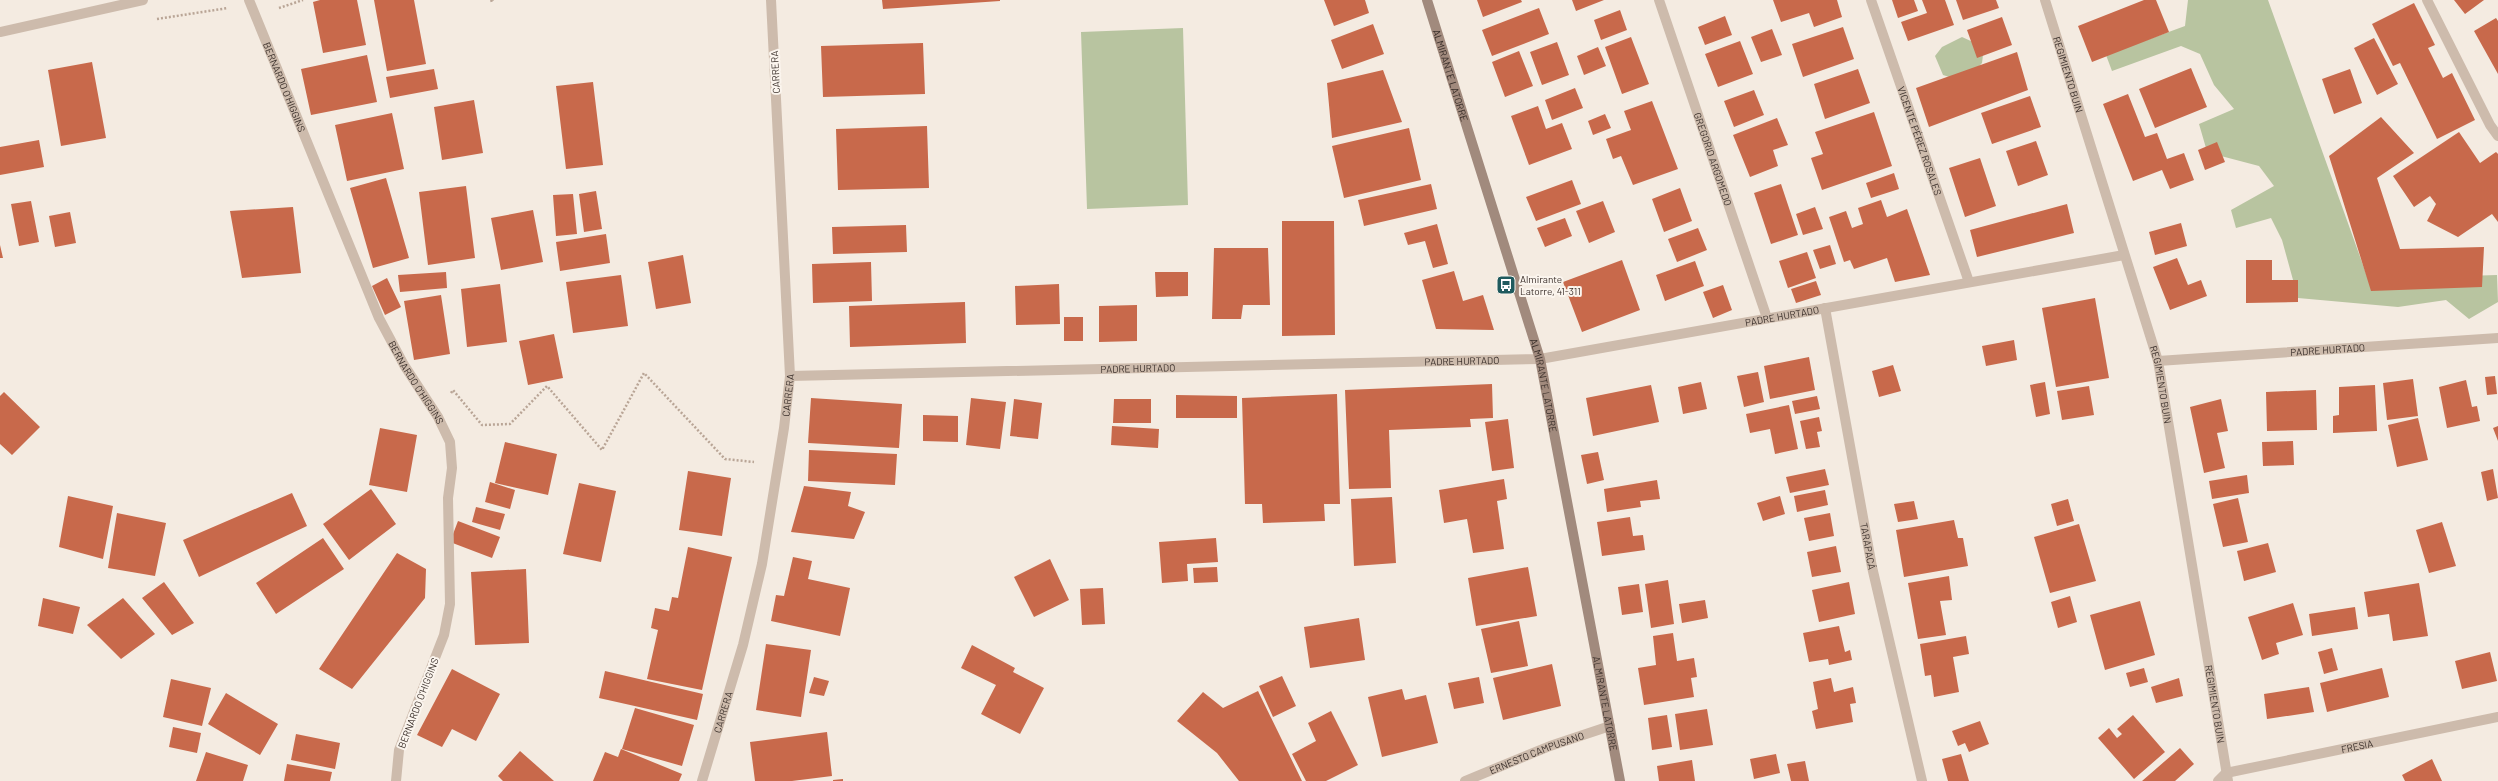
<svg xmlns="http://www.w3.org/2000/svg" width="2498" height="781" font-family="Barlow,sans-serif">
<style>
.green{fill:#b8c4a0}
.building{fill:#c8694b}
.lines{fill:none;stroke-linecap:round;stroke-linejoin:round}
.path{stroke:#b9a596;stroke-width:2.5;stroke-dasharray:2 2;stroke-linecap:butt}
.lane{stroke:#cdbbac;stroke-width:10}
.street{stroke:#cdbbac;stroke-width:10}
.secondary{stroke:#a18a7d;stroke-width:10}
.labels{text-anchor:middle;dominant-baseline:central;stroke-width:4;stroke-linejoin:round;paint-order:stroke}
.street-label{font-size:10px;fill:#3b302b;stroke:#fbf5ee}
.poi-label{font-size:10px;fill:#3b302b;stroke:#fbf5ee;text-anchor:start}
</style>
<rect width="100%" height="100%" fill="#f4ebe1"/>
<!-- green -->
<path class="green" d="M2188,0h80l100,279 129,-4 1,27 -29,17 -23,-19 -48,7 -100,-9 -16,-58 -11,-22 -35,10 -5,-18 43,-24 -15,-20 -38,-10 -15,-8 -7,-24 35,-15 -20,-24 -14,-31 -19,-8 -69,25 -6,-16 79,-29z
M1183,28l5,177 -101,4 -6,-177z
M1962,37l22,10 -2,16 -17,19 -22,-7 -8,-19 7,-9z"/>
<!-- building -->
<path class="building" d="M320,0h37l9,45 -43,8 -10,-51z
M374,0h40l12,64 -39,7z
M882,0h118v1l-117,8z
M1324,0h41l4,13 -35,13z
M1477,0h44l1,2 -39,15z
M1572,0h32l-28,11z
M1773,0h64l5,17 -28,10 -5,-14 -28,9z
M1892,0h22l4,11 -20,7z
M1922,0h23l9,25 -46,16 -7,-19 26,-9z
M1956,0h40l3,8 -36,12z
M2144,0h12l13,32 -77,30 -14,-36z
M2454,0h30l-19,14z
M2414,3l21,42 -7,3 15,30 9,-5 23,47 -38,19 -37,-76 -7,3 -21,-42z
M1539,8l10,26 -57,22 -10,-26z
M1620,10l7,20 -26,10 -7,-20z
M1725,16l7,19 -27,10 -7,-18z
M2002,17l10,28 -35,13 -10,-28z
M2496,18l2,3v53l-24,-43z
M1373,24l11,30 -42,15 -11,-29z
M1843,27l11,32 -51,18 -11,-33z
M1772,29l10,26 -21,7 -10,-25z
M1631,37l18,47 -27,10 -17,-47z
M2374,38l24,46 -21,11 -23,-47z
M1740,41l13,33 -35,13 -13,-33z
M1557,42l12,33 -27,10 -12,-33z
M923,43l2,51 -102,3 -2,-51z
M1598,47l8,19 -22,9 -7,-19z
M1519,51l14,35 -28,11 -13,-35z
M2017,52l11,38 -99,37 -13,-39z
M367,55l10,47 -66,13 -10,-46z
M92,62l14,76 -45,8 -13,-76z
M2191,68l16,39 -52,21 -16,-39z
M434,69l4,20 -48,9 -4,-21z
M1858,69l12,34 -45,16 -11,-35z
M2350,69l12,34 -28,11 -12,-35z
M1383,70l19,52 -70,16 -5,-55z
M593,82l10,83 -37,4 -10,-83z
M1575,88l8,20 -31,12 -7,-20z
M1754,90l10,25 -30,12 -10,-26z
M2128,94l17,43 12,-4 10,26 17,-6 10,27 -24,9 -8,-19 -29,11 -30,-77z
M2030,96l11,31 -49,17 -11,-31z
M474,100l9,53 -41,7 -8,-53z
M1652,101l26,68 -45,16 -12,-29 -8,3 -7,-20 25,-9 -7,-19z
M1538,106l8,23 16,-6 10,26 -43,16 -18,-49z
M1874,112l18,54 -70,24 -11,-32 12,-4 -8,-22z
M392,113l12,56 -57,12 -12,-56z
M1605,114l6,14 -18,7 -5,-14z
M2381,117l33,36 -37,25 23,71 84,-2 -2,40 -111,4 -42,-135z
M1777,118l11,27 -15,5 5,16 -28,11 -17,-42z
M927,126l2,62 -91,2 -2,-61z
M1409,128l12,52 -77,18 -12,-52z
M2459,132l21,31 16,-11 2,2v68l-6,-8 -34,23 -31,-16 9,-17 -6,-8 -16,11 -21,-31z
M39,140l5,27 -44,8v-28z
M2036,141l12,34 -30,11 -12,-35z
M2217,142l8,20 -20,8 -7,-20z
M1980,158l16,48 -31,11 -16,-49z
M1894,173l5,16 -28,9 -5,-15z
M386,178l23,80 -36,10 -23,-80z
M1572,180l9,24 -45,17 -10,-24z
M1431,184l6,25 -73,17 -6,-26z
M1781,184l17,51 -27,9 -17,-51z
M466,186l9,72 -47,7 -9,-73z
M1680,188l12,33 -28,11 -12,-33z
M596,191l6,38 -18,3 -5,-38z
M573,194l4,40 -21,2 -3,-41z
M1881,200l6,17 20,-8 23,66 -35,7 -8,-24 -33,11 -4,-9 -6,2 -15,-45 17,-6 6,17 11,-4 -5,-16z
M31,201l8,41 -20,4 -8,-42z
M1603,201l12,31 -26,11 -13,-32z
M2067,204l7,29 -97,24 -7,-27z
M293,207l8,66 -59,5 -12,-67z
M1815,207l8,22 -20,6 -7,-21z
M533,210l10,52 -42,8 -10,-52z
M70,212l6,31 -21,4 -6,-31z
M1565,218l7,18 -27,11 -8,-19z
M1282,221h52l1,114 -53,1z
M2181,223l6,23 -32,9 -6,-23z
M1437,224l11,40 -15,4 -8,-27 -17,4 -4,-12z
M906,225l1,27 -74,2 -1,-27z
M1698,228l9,22 -30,12 -9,-23z
M606,234l4,29 -50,8 -4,-29z
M0,245l3,13h-3z
M1830,245l6,19 -16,5 -7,-19z
M1214,248h54l2,57h-27l-2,14h-29z
M1807,252l9,26 -28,10 -9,-27z
M683,255l8,48 -35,6 -8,-47z
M2177,258l11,27 13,-5 6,16 -37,14 -17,-43z
M1622,260l18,50 -58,22 -19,-50z
M2246,260h26v20h26v22l-52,1z
M1695,261l9,25 -39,15 -9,-26z
M871,262l1,39 -59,2 -1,-39z
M1454,271l9,30 20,-6 11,35 -58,-1 -14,-49z
M446,272l1,16 -47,4 -2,-17z
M1155,272h33v24l-32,1z
M621,275l7,51 -55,7 -7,-51z
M387,278l14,29 -16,8 -13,-29z
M1816,281l5,14 -25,8 -5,-14z
M500,284l7,58 -40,5 -6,-58z
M1059,284l1,40 -44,1 -1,-39z
M1723,285l9,25 -19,8 -10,-26z
M441,295l9,59 -36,6 -10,-59z
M2095,298l14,80 -53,9 -14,-79z
M965,302l1,41 -116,4 -1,-41z
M1137,305v36l-38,1v-36z
M1064,317h19v24h-19z
M554,334l9,44 -35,7 -9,-44z
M2014,340l3,20 -31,6 -4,-20z
M1809,357l6,33 -45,9 -6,-33z
M1893,365l8,26 -22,6 -7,-26z
M1758,372l6,30 -20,5 -7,-31z
M2495,376l2,18 -10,1 -2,-18z
M2413,379l5,37 -31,4 -4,-37z
M2466,380l6,27 5,-1 3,15 -33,7 -8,-41z
M1701,382l6,27 -24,5 -5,-27z
M2045,382l5,32 -14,3 -6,-32z
M1492,384l1,34 -23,1 1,8 -82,3 2,58 -42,1 -4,-99z
M1651,385l8,37 -66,14 -7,-38z
M2375,385l2,46 -44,2v-17l6,-1v-28z
M2089,386l5,29 -32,5 -5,-29z
M2316,390l1,40 -50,1 -1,-39z
M4,392l36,35 -28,28 -12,-11v-48z
M1337,394l3,110h-16l1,17 -62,2 -1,-19h-17l-3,-106z
M1176,395l61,1v22h-61z
M1817,396l3,13 -25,5 -3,-13z
M811,398l91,6 -3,44 -91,-5z
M971,398l35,4 -6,47 -34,-4z
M1014,399l28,4 -4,36 -28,-3z
M1114,399h37v24h-38z
M2221,399l7,32 -11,2 8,35 -21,5 -14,-66z
M1789,405l9,44 -23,5 -5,-25 -20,4 -4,-19z
M923,415l35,1v26l-35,-1z
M1819,417l3,14 -5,1 3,15 -14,2 -6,-28z
M2418,418l10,42 -31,7 -9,-42z
M1508,419l6,49 -22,3 -7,-49z
M1112,426l47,3 -1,19 -47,-3z
M2498,426v15l-5,-13z
M380,428l37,7 -10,57 -38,-7z
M2293,441l1,24 -31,1 -1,-24z
M505,442l52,12 -9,41 -53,-12z
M809,450l88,4 -2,31 -87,-4z
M1598,452l6,28 -17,4 -6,-29z
M1825,469l4,16 -39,8 -4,-16z
M2493,469l5,29 -11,3 -6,-29z
M688,471l43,7 -9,58 -43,-6z
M2247,475l2,18 -37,6 -3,-18z
M1504,479l3,20 -10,2 7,48 -31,4 -6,-34 -23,4 -5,-33z
M1657,480l3,19 -20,2 1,6 -34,5 -3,-23z
M490,482l25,8 -5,19 -25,-7z
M579,483l37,8 -15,71 -38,-8z
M804,486l47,6 -3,14 17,6 -11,27 -63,-7z
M371,489l25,35 -47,36 -26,-36z
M1825,490l3,15 -31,7 -3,-16z
M292,493l15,33 -108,51 -16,-37z
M68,496l45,10 -10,53 -44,-12z
M1780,496l5,18 -22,7 -6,-18z
M1392,497l4,66 -42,3 -3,-67z
M2238,498l10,44 -25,5 -10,-43z
M2068,499l6,22 -17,5 -6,-22z
M1914,501l4,18 -20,3 -4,-18z
M476,507l29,7 -5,16 -28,-8z
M117,513l49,10 -11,53 -47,-8z
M1830,513l4,23 -25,5 -5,-23z
M1630,517l3,19 10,-1 2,15 -43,6 -5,-34z
M1954,520l4,18h5l5,28 -64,11 -8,-47z
M458,521l42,16 -8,21 -42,-16z
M2442,522l14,44 -27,7 -13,-43z
M2079,524l17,57 -46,12 -16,-56z
M323,538l21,31 -68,45 -20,-31z
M1216,538l2,24 -31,2 1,17 -26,2 -3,-41z
M2268,543l8,29 -32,9 -7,-30z
M1836,546l5,26 -29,5 -5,-25z
M688,547l44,10 -30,133 -55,-11 11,-49 -7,-2 4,-20 14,3 3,-14 6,1z
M397,553l29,16 -1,29 -73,91 -33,-20z
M793,557l19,4 -4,18 42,9 -10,48 -69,-15 5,-26 8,1z
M1050,559l19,41 -35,17 -20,-40z
M1217,567l1,15 -24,1 -1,-15z
M1528,567l9,49 -61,10 -8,-48z
M526,569l3,74 -54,2 -4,-73z
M1949,576l3,24 -12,1 6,34 -28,4 -10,-56z
M1668,580l6,44 -23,4 -6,-44z
M164,582l30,41 -22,12 -30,-37z
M1849,582l6,32 -36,8 -7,-32z
M2419,583l9,53 -35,5 -4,-27 -21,3 -4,-25z
M1639,584l4,28 -21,3 -4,-28z
M1103,588l2,36 -23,1 -2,-36z
M2070,596l7,26 -19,6 -7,-26z
M43,598l37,9 -7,27 -35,-8z
M123,598l32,36 -34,25 -34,-34z
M1705,600l3,18 -26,5 -3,-19z
M2140,601l15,54 -50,15 -15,-55z
M2293,603l10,32 -27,8 3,11 -17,6 -14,-43z
M2355,607l3,22 -46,7 -3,-22z
M1359,618l6,42 -55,8 -6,-41z
M1519,621l9,45 -37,7 -10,-44z
M1839,626l6,26 5,-2 2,10 -23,5 -1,-6 -19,3 -6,-29z
M1673,633l4,28 17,-3 3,19 -6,1 3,19 -50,8 -6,-37 18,-3 -3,-29z
M1966,636l3,18 -16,3 6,35 -25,5 -3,-22 -6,1 -5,-32z
M766,644l45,6 -10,67 -45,-7z
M972,645l43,23 -2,4 31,16 -24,46 -39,-20 15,-29 -35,-17z
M2332,648l6,22 -14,4 -6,-22z
M2490,652l7,29 -35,8 -7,-28z
M1552,664l9,42 -58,14 -10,-42z
M2144,668l4,14 -18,5 -4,-14z
M2382,668l7,29 -62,15 -7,-29z
M452,669l48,25 -24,47 -24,-12 -10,18 -25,-12z
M605,671l98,23 -6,26 -98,-22z
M1282,676l14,30 -23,11 -14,-31z
M814,677l15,4 -5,15 -15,-3z
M1479,677l5,26 -30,6 -6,-26z
M1831,678l3,14 19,-5 3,16 -6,1 3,18 -37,7 -4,-18 6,-2 -5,-27z
M2179,678l4,18 -27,7 -5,-16z
M171,679l40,9 -9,38 -39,-9z
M2309,687l5,25 -47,7 -3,-25z
M1402,689l3,11 21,-5 12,48 -56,14 -14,-60z
M1258,691l44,90h-63l-22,-28 -40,-32 26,-29 20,16z
M226,693l52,31 -18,31 -52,-31z
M635,708l59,17 -12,41 -60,-17z
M1707,709l6,36 -33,5 -5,-36z
M1331,711l27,54 -32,16h-20l-14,-27 24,-13 -8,-18z
M1667,715l5,32 -20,3 -4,-32z
M2133,715l32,37 -31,27 -36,-41 11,-10 8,10 5,-4 -5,-5z
M1980,721l9,23 -20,8 -4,-9 -7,3 -6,-15z
M173,727l28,6 -4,20 -28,-6z
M827,732l5,44 -40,5h-37l-5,-39z
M296,734l44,9 -5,26 -44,-9z
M2180,748l14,16 -19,17h-33z
M621,749l61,25 -3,7h-86l12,-29 13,5z
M520,751l34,30h-51l-5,-5z
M206,752l42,13 -5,16h-47z
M1776,754l4,19 -26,6 -4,-20z
M1961,754l8,27h-21l-6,-22z
M2432,759l10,22h-37l-3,-6z
M1692,760l3,21h-36l-2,-15z
M1805,761l4,20h-18l-4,-17z
M287,764l45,8 -2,9h-46z
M843,779v2h-10v-1z"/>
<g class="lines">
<!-- path -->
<path class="path" d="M491,0l1,2 1,-2
M279,8l24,-8
M157,19l71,-11
M451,393l2,-3 29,35 28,-1 37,-38 55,64 42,-77 81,86 29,3"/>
<!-- lane -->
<path class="lane" d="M2427,0l63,125 8,11"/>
<!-- street -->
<g class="street">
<path id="s1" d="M249,0l130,318 25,47 34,52 12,25 2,26 -4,30 2,106 -6,31 -45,115 -3,31"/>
<path id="s2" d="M1659,0l108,318"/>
<path id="s3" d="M1871,0l98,282"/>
<path id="s4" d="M2045,0l113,361 70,420"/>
<path d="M0,32l143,-32"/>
<path id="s5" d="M1825,308l47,259 50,214"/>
<path id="s6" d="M2158,361l340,-23"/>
<path id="s7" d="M790,376l750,-17 584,-104"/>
<path id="s8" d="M702,781l41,-136 19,-81 22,-136 6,-52 -19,-376"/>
<path id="s9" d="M1465,781l85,-35 60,-20"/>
<path id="s10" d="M2218,781l8,-8 272,-56"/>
</g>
<!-- secondary -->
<path class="secondary" id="s11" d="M1427,0l113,359 80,422"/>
</g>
<!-- icons -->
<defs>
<g id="bus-square" transform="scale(1)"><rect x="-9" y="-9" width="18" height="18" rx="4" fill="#1f5a5e" stroke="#fbf5ee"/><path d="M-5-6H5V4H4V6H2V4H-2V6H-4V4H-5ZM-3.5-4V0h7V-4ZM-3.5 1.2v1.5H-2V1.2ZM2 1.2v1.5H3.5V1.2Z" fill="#fff"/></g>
</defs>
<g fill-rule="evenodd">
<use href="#bus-square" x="1506" y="285"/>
</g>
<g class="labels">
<!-- street labels -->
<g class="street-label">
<text transform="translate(775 72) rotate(-93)">CARRERA</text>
<text stroke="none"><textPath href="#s4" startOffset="78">REGIMIENTO BUIN</textPath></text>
<text stroke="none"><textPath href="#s11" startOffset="79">ALMIRANTE LATORRE</textPath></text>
<text stroke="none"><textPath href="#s1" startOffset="94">BERNARDO O'HIGGINS</textPath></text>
<text stroke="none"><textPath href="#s3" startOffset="149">VICENTE PÉREZ ROSALES</textPath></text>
<text stroke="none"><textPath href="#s2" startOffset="168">GREGORIO ARGOMEDO</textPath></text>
<text stroke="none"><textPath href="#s7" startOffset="996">PADRE HURTADO</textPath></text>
<text stroke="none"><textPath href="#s6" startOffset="170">PADRE HURTADO</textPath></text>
<text stroke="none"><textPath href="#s7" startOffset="672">PADRE HURTADO</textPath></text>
<text stroke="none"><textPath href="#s7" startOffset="348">PADRE HURTADO</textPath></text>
<text stroke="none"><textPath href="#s1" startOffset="418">BERNARDO O'HIGGINS</textPath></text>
<text stroke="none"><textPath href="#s11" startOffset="403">ALMIRANTE LATORRE</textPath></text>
<text stroke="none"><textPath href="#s4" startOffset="402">REGIMIENTO BUIN</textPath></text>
<text stroke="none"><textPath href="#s8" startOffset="396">CARRERA</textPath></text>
<text stroke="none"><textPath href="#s5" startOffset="242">TARAPACÁ</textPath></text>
<text transform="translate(418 703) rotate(-69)">BERNARDO O'HIGGINS</text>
<text stroke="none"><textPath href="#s11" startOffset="727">ALMIRANTE LATORRE</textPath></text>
<text stroke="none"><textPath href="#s4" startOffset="726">REGIMIENTO BUIN</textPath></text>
<text stroke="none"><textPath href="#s8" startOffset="72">CARRERA</textPath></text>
<text stroke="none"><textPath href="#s10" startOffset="145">FRESIA</textPath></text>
<text stroke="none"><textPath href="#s9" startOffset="77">ERNESTO CAMPUSANO</textPath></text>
</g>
<!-- poi labels -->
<g class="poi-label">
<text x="1520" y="279">Almirante<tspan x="1520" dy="12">Latorre, 41-311</tspan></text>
</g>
</g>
</svg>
